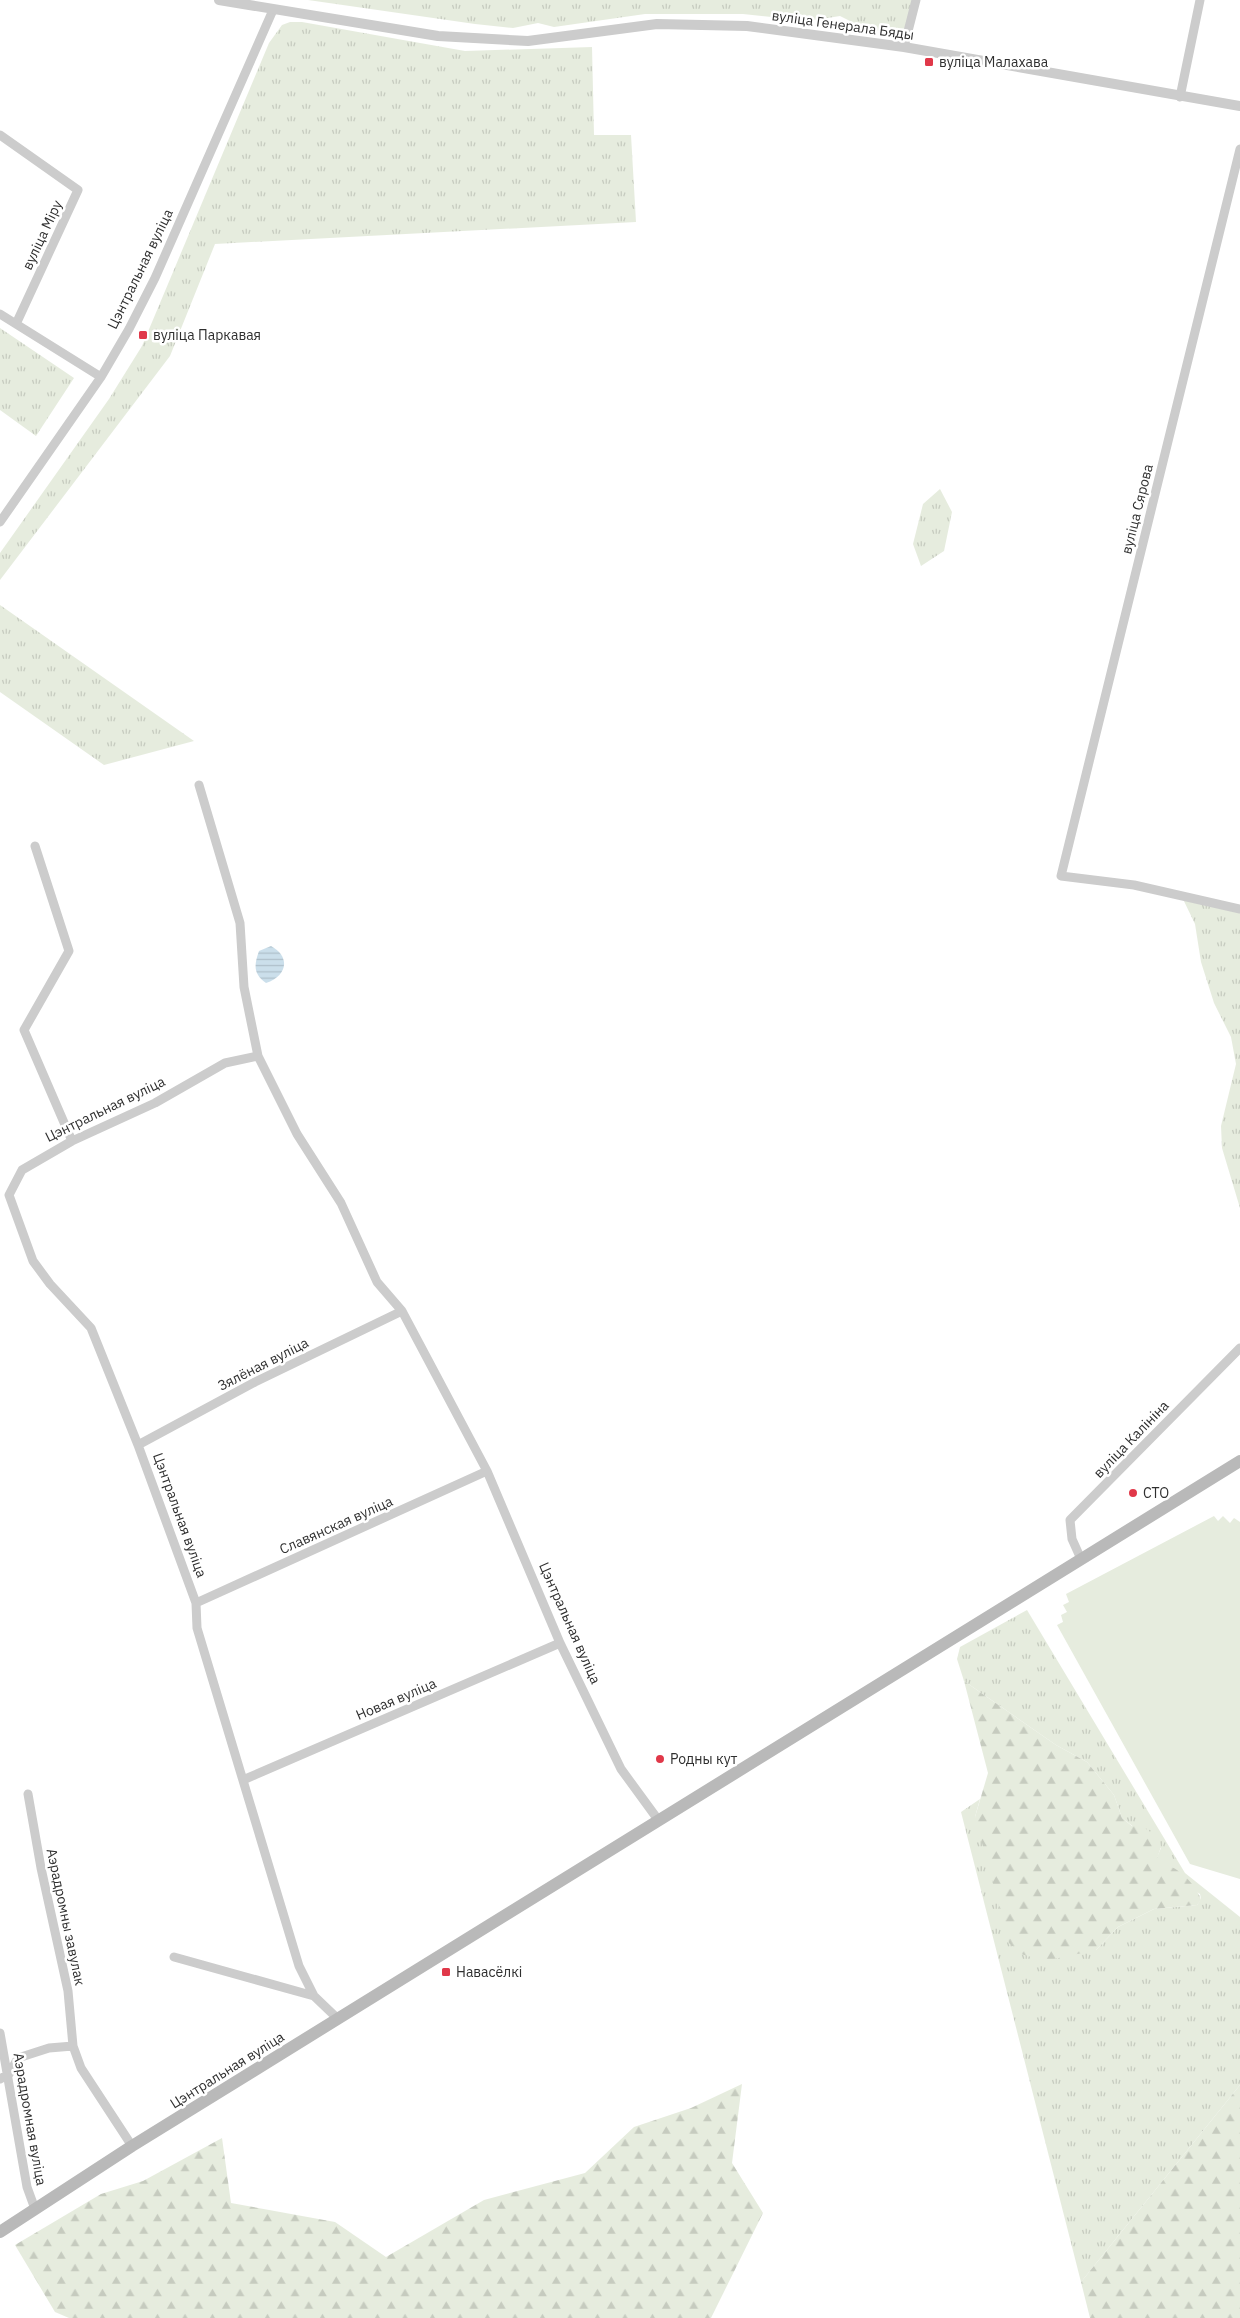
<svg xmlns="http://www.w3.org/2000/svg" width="1240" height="2318" font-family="'IBM Plex Sans',sans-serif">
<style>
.grass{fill:url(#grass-tufts)}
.forest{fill:url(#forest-firs)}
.park{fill:#e6ecde}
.water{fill:url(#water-rules)}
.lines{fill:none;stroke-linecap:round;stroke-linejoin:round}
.minor{stroke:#ccc;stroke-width:9}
.tertiary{stroke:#ccc;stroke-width:10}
.secondary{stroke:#b9b9b9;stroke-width:12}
.poi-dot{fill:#e03849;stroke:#fff;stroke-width:2}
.labels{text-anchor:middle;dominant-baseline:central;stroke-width:5;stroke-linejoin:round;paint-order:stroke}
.street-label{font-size:14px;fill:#2f2f2f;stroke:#fff}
.poi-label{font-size:14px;fill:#2f2f2f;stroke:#fff;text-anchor:start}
</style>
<defs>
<pattern id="grass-tufts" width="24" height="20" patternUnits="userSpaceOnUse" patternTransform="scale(1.25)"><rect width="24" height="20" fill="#e6ecde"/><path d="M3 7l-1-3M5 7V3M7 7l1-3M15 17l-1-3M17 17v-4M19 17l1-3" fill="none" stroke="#c6cbbf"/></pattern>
<pattern id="forest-firs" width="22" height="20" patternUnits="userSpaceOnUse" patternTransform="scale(1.25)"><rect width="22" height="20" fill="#e6ecde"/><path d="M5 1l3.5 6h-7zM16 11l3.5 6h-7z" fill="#c6cbbf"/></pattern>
<pattern id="water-rules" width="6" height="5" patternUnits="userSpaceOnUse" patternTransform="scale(1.25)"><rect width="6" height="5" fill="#cbdfeb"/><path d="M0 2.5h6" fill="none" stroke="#afc0ca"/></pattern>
</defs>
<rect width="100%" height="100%" fill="#fff"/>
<!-- grass -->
<path class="grass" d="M308,0h608l-9,38 -47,-12 -20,-10 -31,5 -66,-7h-98l-91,13 -16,-4 -25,5 -38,-4z
M290,22h12l163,29 127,-4 2,88h37l5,87 -421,22 -45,112 -170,224v-27l109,-154 33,-53 127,-303 13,-18z
M0,328l74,50 -38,58 -36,-26z
M940,489l12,23 -8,39 -23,15 -8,-22 10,-40z
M0,605l194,136 -90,24 -104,-73z
M1182,897l58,9v302l-18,-60 -1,-22 15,-62 -5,-27 -17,-34 -13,-41 -6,-38z
M1027,1610l158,263 55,44v168l-159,197 -120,-470 19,-13 -5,18 121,133 22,-23 36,-18 43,-4 4,-6 -1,-5 -46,-30 7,-16 -39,-30 -8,-23 -27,-33 -31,-17 -92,-64 -7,-22 3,-12z"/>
<!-- forest -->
<path class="forest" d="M964,1681l92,64 31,17 27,33 8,23 10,8 7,-2 20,14 2,9 -6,17c5,1 11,1 16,3 10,3 28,22 30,33l-4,5 -43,4 -36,18 -22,23 -51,11 -24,-7 -12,-11 -34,-126 13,-44z
M742,2084l-10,79 31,50 -52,105h-642l-14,-6 -40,-67 86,-51 42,-13 79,-43 9,65 104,19 51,35 98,-57 101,-27 49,-46 57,-19z
M1240,2085v233h-150l-9,-36z"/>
<!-- park -->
<path class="park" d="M1214,1516l4,5 5,-5 7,7 4,-5 6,4v357l-50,-15 -133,-239 6,-3 -2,-7 6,-3 -4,-7 6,-3 -3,-8z"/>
<!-- water -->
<path class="water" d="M271,946c20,11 16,30 -5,37 -13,-9 -12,-18 -7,-32z"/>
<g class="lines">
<!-- minor -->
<path class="minor" d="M904,47l12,-47
M1180,97l20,-97
M0,135l78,55 -62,134
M1240,149l-179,727 73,9 106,24
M0,314l101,63
M0,522l101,-145 28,-48 26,-51 118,-268
M199,785l41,138 4,64 14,69
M35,846l34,105 -45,79 48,111
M138,1445l117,-63 147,-71
M1081,1559l-9,-20 -2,-19 170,-172
M196,1603l291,-132
M243,1780l317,-137
M28,1794l13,74 27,123 5,55 8,22 51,78
M174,1957l140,39
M338,2019l-24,-23 -15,-30 -102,-338 -1,-25 -58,-158 -47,-117 -41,-44 -17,-23 -24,-66 13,-25 50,-29 83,-38 70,-40 33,-7 39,78 44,69 36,79 25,29 85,160 73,172 61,126 38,52
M0,2033l27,154 8,22
M0,2079l9,-5 9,-16 31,-10 24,-2"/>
<!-- tertiary -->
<path class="tertiary" d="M219,0l219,36 90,5 129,-17 90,2 157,21 336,59"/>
<!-- secondary -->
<path class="secondary" d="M0,2232l132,-86 1108,-685"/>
</g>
<!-- markers -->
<g class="poi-dot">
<rect x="924" y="57" width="10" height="10" rx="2.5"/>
<rect x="138" y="330" width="10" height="10" rx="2.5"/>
<circle cx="1133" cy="1493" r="5"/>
<circle cx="660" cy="1759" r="5"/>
<rect x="441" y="1967" width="10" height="10" rx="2.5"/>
</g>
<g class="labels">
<!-- street labels -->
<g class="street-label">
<text transform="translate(843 25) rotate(8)">вуліца Генерала Бяды</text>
<text transform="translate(42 235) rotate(-65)">вуліца Міру</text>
<text transform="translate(140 269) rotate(-64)">Цэнтральная вуліца</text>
<text transform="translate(1137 509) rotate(-76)">вуліца Сярова</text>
<text transform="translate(105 1109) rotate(-26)">Цэнтральная вуліца</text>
<text transform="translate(263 1364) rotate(-27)">Зялёная вуліца</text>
<text transform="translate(1131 1439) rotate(-46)">вуліца Калініна</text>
<text transform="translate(180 1515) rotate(70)">Цэнтральная вуліца</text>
<text transform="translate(336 1525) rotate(-24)">Славянская вуліца</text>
<text transform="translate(570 1623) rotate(66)">Цэнтральная вуліца</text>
<text transform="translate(396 1699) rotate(-23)">Новая вуліца</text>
<text transform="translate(66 1917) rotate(78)">Аэрадромны завулак</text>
<text transform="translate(227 2070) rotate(-32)">Цэнтральная вуліца</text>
<text transform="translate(30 2119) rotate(80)">Аэрадромная вуліца</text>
</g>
<!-- poi labels -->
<g class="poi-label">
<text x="939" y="62">вуліца Малахава</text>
<text x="153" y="335">вуліца Паркавая</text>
<text x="1143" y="1493">СТО</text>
<text x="670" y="1759">Родны кут</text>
<text x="456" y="1972">Навасёлкі</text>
</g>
</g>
</svg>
